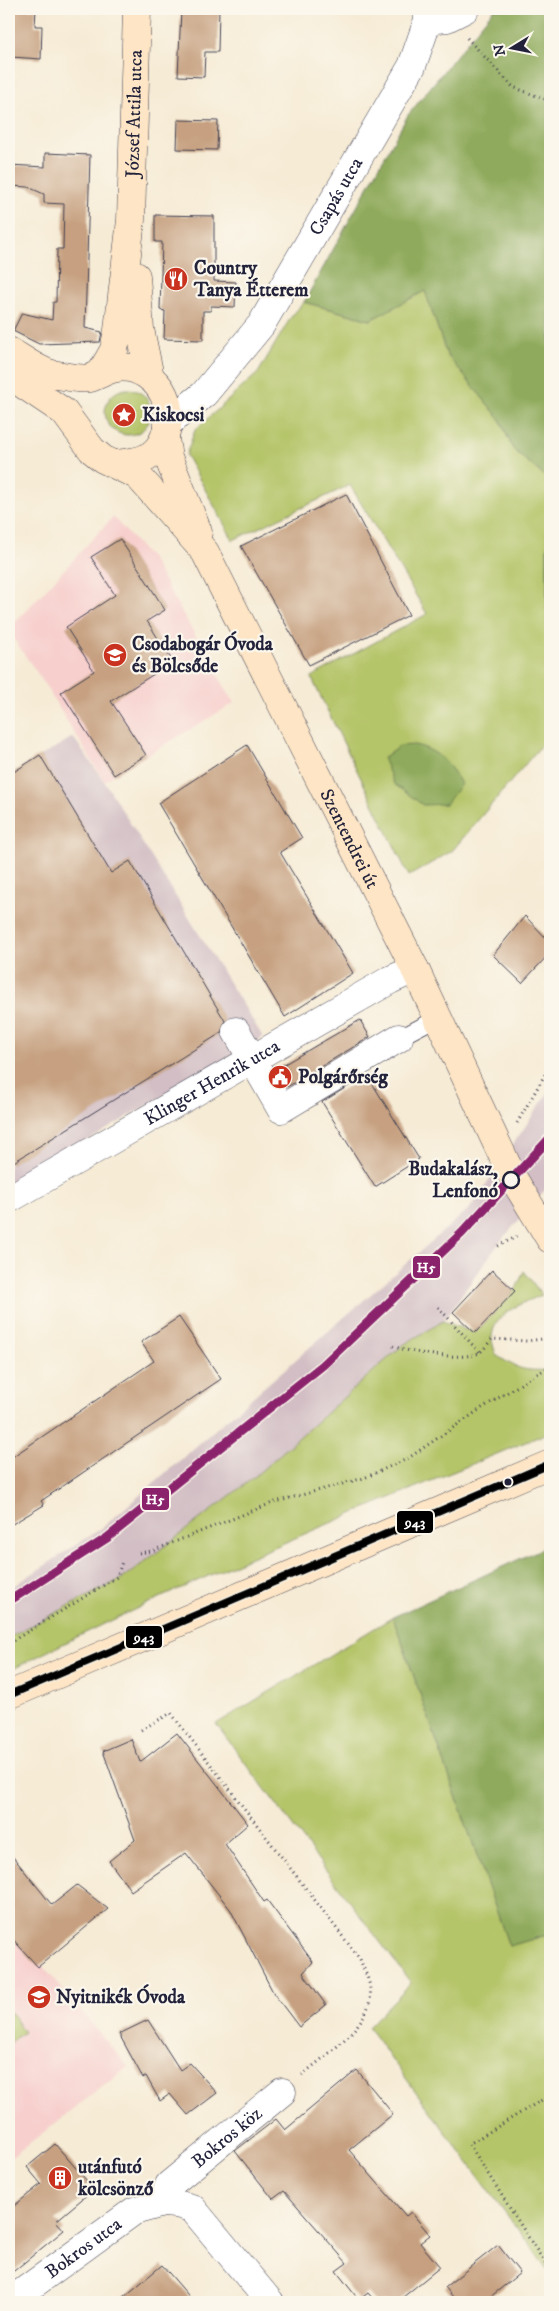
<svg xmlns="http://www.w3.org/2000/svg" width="559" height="2311" font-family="'IM FELL DW Pica',serif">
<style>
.built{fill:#f7d0ce}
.industrial{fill:#d2bec4}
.green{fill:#b4c467;stroke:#6b7351}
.forest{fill:#8faa5c;stroke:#58664c}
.building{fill:#c6a080}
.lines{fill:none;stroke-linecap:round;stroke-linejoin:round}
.lane-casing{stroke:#424052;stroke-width:17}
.street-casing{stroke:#424052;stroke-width:29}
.secondary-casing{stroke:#424052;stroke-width:29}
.path{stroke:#424052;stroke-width:3;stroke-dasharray:1 4;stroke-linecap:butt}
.lane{stroke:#fff;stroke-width:15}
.street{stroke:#fff;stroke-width:28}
.secondary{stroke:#fde5c5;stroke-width:28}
.bus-1-casing{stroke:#fbf7ec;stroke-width:11}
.bus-1{stroke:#000;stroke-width:8}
.rail-1-casing{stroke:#fbf7ec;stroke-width:12}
.rail-1{stroke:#8a236c;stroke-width:9}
.stop-dot{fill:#fbf7ec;stroke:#22223b;stroke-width:2.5}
.bus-dot{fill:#22223b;stroke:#fbf7ec;stroke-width:2}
.labels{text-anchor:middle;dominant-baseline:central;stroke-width:4.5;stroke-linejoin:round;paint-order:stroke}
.street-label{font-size:19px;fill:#22223b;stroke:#fbf7ec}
.poi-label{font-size:19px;font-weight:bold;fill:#22223b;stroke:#fbf7ec;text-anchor:start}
.stop-label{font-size:19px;font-weight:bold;fill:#22223b;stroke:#fbf7ec;text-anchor:end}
.line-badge{stroke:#fbf7ec;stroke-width:2}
.badge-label{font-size:14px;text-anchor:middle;font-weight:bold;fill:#fff}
</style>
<rect width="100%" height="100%" fill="#fbf7ec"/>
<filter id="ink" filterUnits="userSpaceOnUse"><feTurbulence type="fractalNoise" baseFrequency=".02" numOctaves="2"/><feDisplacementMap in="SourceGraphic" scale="10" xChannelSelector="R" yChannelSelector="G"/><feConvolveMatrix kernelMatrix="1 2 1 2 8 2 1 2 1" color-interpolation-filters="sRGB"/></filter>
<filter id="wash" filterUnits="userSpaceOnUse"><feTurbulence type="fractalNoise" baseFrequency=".0096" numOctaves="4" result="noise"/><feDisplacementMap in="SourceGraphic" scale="20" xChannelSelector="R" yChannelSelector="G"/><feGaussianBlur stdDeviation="1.12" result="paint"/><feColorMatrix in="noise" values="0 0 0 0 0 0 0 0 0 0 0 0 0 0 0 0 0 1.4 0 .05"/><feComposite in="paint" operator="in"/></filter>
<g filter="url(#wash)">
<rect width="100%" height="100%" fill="#f6ebd5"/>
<!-- built -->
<path class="built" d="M113,517l39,43 82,143 -130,78 -64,-104 -31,-45v-3z
M9,1926l119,141 -119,92z"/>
<!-- industrial -->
<path class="industrial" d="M73,737l31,44 159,256 -254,150v-412z
M550,1090v94l-51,59 -56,78 -40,24 -150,133 -128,99 -116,60v-48l93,-61 368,-320z"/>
<!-- green -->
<path class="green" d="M425,290l22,65 53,64 13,30 37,32v59l-3,8v63l3,1v123l-98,116 -43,25 -98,-199 116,-63 -77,-129 -117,55 -47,-85 9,-25 63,-57 33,-56 13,-15 66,18z
M105 412a23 23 0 1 1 46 0a23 23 0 1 1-46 0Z
M524,1271l18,24c-19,8 -50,18 -50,44 0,5 3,11 4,16 23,15 27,16 54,15v62c-182,75 -366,149 -541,239v-34l116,-60 128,-99 150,-133 40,-24 32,12 40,-42z
M393,1617l116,329 41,-12v339l-182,-246 43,-44 -195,-259z
M9,2011l15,21 -15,11z"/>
<!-- forest -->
<path class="forest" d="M494,9h56v472l-37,-32 -13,-30 -53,-64 -22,-64 -55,29 -66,-18 104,-187z
M550,540v72l-3,-1v-63z
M414,745c23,4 36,19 47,39l-15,20 -23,1 -29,-21 -11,-26 17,-12z
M550,1545v389l-41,12 -116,-329z"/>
<g id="blocks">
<!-- building -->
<path class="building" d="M13,9h23l-1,17h7l-1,33 -30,-2z
M181,9h38l-1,43h-13l-1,25 -26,-1z
M178,120l40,1 -1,29 -40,-1z
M45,153l45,2 -5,173 17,4 -2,10 -61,2 -26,-13 9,-18 30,7 1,-18h3l1,-53h6l1,-45 -20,-1v-9l-16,-7 -19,-1v-21l36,2z
M155,215l59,1v65l22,1 -1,25 -24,-1v5h-8v29l-39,-1 1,-28 -5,-1 2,-68h-7z
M346,494l63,121 -100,50 -68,-119z
M120,539l45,71 -18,11 26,41 -62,39 35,54 -32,20 -53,-83 33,-21 -28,-44 49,-32 -24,-38z
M247,745l55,93 -22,14 73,121 -68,44 -127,-214z
M40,755l71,118 19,-12 95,160 -4,12 -212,132v-390z
M525,916l25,26v11l-28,30 -29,-28z
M360,1020l10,17 -83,50 -11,-18z
M367,1075l52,84 -44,28 -53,-85z
M492,1270l23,21 -40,42 -22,-21z
M179,1317l42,62 -180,122 3,4 -35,21v-67l145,-98 -13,-19z
M177,1733l71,91 -23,20 39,58 3,-2 46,62 -10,11 23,32 -27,22 -25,-33 -44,-85 -44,-56 -55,38 -22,-30 26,-21 -32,-89 28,-12 9,23z
M9,1852l43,53 25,-20 31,24 -70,58 -29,-32z
M148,2020l32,50 10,-7 27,30 -29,22 -18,-21 -10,7 -14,-25 -3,2 -24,-44z
M357,2070l36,44 -44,36 57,66 5,-4 19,23 -10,8 20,24 -43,35h-21l-8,-9 -9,7 -23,-29 11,-8 -63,-72 -11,8 -38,-48 41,-32 9,11z
M55,2144l39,45 -38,32 8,9 -55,45v-65l32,-26 -14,-17z
M498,2245l22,28 -36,29h-27l-12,-15z
M162,2265l32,37h-76z"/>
</g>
</g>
<g filter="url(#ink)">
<use href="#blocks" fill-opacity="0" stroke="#424052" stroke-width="1"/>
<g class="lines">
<!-- lane casing -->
<g class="lane-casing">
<path id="lane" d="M399,1038l38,-20"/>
</g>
<!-- street casing -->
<g class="street-casing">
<g id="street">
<path d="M428,20l19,-2 18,-9"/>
<path id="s1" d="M167,424l37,-30 57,-69 151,-259 16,-46v-11"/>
<path d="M236,1031l45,78 118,-71"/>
<path id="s2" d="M9,1199l381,-219 25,-11"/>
<path id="s3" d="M163,2203l6,-18 113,-93"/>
<path id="s4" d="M9,2302l125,-91 29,-8 13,1 16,4 78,94"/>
</g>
</g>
<!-- secondary casing -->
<g class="secondary-casing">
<g id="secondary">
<path d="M136,276l4,53 10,48"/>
<path d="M9,351c13,7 29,20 43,23 11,2 28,6 38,4 7,-2 15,-7 22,-9 24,-7 49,11 55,35 3,14 0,32 -8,43 -11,15 -27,15 -44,17"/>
<path id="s5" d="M101,373l13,-23 4,-20 13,-110 6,-211"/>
<path id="s6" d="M9,375l55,37 28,38 11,9 35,17 67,76 210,417 98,209 37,61"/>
<path d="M165,439l3,18 30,75"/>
<path d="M9,1695l541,-231"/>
</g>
</g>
<!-- path -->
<path class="path" d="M467,38l46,49 37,14
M517,1123l33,-57
M498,1246l20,-10
M438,1307l42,46
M393,1346c16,7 70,15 86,7 5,-3 9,-10 13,-14l35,2 23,-3
M139,1553l13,-2 120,-48 92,-25 43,-19 75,-51 68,-42
M9,1643l108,-66 5,-15
M141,1730l30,-17 189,246c3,9 9,19 10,29 6,35 -45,67 -68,87
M550,2095l-81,49 81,127"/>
<!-- lane -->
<use href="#lane" class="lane"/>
<!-- street -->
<use href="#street" class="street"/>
<!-- secondary -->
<use href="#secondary" class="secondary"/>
<!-- bus-1 casing -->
<g class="bus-1-casing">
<path id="bus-1" d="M9,1695l541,-231"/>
</g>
<!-- bus-1 -->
<use href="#bus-1" class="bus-1"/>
<!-- rail-1 casing -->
<g class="rail-1-casing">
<path id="rail-1" d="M9,1601l98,-63 216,-173 139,-132 88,-95"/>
</g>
<!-- rail-1 -->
<use href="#rail-1" class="rail-1"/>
</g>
</g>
<!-- icons -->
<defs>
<g id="restaurant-disc" transform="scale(1.25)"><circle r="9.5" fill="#c8321e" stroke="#fbf7ec"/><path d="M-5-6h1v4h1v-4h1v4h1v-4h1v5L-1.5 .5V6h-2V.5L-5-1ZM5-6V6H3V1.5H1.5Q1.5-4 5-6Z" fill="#fff"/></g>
<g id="sight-disc" transform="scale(1.25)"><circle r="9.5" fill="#c8321e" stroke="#fbf7ec"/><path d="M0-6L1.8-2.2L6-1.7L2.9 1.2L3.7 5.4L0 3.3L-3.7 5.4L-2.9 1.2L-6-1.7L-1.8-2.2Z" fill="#fff"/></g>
<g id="school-disc" transform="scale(1.25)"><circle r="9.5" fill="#c8321e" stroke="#fbf7ec"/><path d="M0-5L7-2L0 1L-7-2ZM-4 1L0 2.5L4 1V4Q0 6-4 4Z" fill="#fff"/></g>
<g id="civic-disc" transform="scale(1.25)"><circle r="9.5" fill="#c8321e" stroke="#fbf7ec"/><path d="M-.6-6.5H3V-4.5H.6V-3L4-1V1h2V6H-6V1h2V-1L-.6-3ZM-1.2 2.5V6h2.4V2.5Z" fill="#fff"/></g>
<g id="building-disc" transform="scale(1.25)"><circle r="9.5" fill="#c8321e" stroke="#fbf7ec"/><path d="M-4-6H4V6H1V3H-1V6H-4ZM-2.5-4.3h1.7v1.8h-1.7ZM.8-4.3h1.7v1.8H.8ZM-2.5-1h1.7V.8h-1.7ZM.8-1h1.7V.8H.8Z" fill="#fff"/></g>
</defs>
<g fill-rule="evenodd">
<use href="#restaurant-disc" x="176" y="279"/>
<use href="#sight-disc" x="124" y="415"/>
<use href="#school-disc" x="115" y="655"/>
<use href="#civic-disc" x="280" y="1077"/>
<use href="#school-disc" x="39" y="1997"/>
<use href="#building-disc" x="60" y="2178"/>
</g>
<!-- markers -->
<circle class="stop-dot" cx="511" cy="1180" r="8"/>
<circle class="bus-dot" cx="508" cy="1482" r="4.5"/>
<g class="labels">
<!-- street labels -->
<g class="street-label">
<text stroke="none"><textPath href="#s5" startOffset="264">József Attila utca</textPath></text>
<text stroke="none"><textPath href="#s1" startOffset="286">Csapás utca</textPath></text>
<text stroke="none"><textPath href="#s6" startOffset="589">Szentendrei út</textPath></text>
<text stroke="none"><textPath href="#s2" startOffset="234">Klinger Henrik utca</textPath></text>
<text stroke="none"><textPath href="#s3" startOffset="94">Bokros köz</textPath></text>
<text stroke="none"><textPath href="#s4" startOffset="92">Bokros utca</textPath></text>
</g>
<!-- poi labels -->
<g class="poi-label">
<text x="194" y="268">Country<tspan x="194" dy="22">Tanya Étterem</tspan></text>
<text x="142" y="415">Kiskocsi</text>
<text x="132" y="644">Csodabogár Óvoda<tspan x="132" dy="22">és Bölcsőde</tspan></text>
<text x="298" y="1077">Polgárőrség</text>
<text x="56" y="1997">Nyitnikék Óvoda</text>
<text x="78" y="2167">utánfutó<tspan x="78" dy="22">kölcsönző</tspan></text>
</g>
<!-- stop labels -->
<g class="stop-label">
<text x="498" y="1169">Budakalász,<tspan x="498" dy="22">Lenfonó</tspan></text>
</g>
</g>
<g class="line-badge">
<rect x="412" y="1255" width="29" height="24" rx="5" fill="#8a236c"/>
<rect x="141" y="1487" width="29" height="24" rx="5" fill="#8a236c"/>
<rect x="396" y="1510" width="38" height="24" rx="5" fill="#000"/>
<rect x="125" y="1625" width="38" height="24" rx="5" fill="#000"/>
</g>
<g class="badge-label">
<text x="426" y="1272">H5</text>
<text x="155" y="1504">H5</text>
<text x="415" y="1527">943</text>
<text x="144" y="1642">943</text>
</g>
<!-- margin -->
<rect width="559" height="2311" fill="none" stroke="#fbf7ec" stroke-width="30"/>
<!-- north arrow -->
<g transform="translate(512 48) rotate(260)" stroke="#fbf7ec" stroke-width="4" paint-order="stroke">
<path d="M0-4L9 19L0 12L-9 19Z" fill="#22223b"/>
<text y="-8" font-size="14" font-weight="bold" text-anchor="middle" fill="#22223b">N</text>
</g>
</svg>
